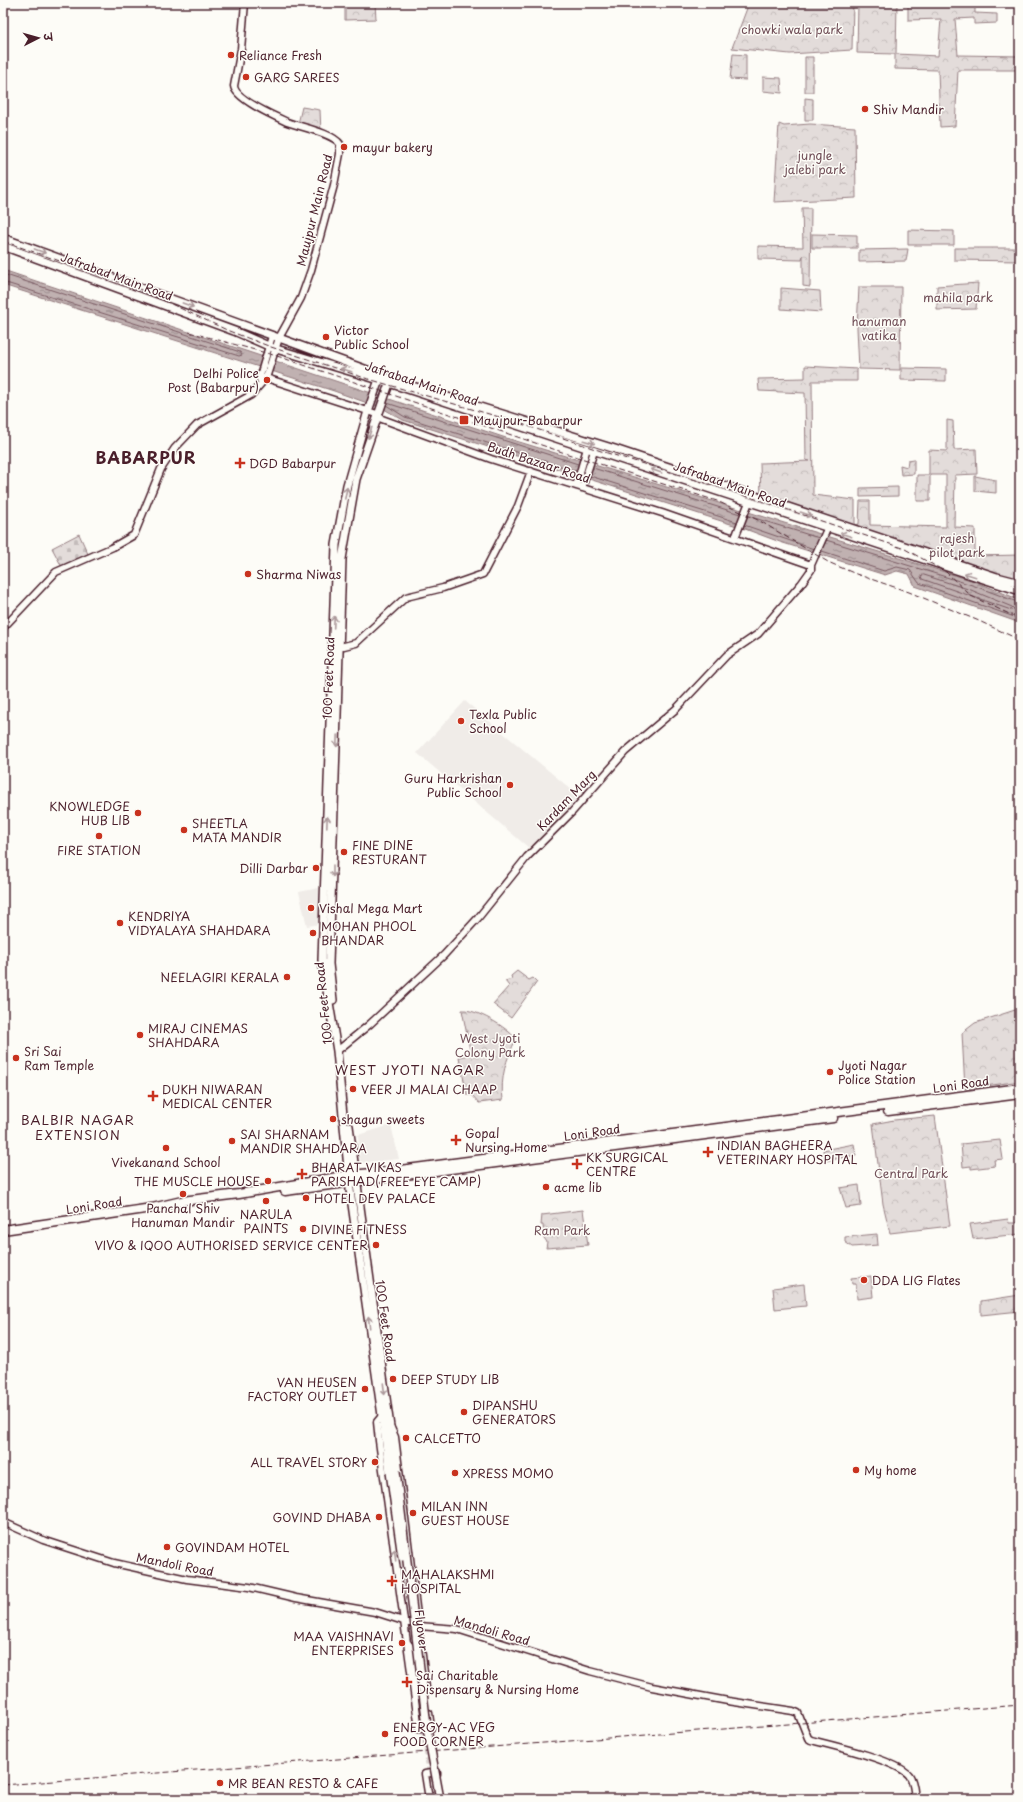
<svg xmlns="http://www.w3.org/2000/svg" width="1023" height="1802" font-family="'Playpen Sans','Playpen Sans Deva',sans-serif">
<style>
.built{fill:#f0ece8}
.cemetery{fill:url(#cemetery-stones);stroke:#967e82}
.park{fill:url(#park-crowns);stroke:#967e82}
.water{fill:url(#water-ripples);stroke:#91777b}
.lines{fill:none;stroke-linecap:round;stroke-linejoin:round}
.shore{stroke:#795961;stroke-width:1}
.tertiary-tunnel{stroke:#d9d0ce;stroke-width:6;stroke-dasharray:6 3;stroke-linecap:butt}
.tertiary-casing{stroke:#4a1f2b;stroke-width:9}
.secondary-casing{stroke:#4a1f2b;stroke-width:10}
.trunk-casing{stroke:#4a1f2b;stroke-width:11}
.tertiary{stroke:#fdfcf7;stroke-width:6}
.secondary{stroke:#fdfcf7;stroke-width:7}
.trunk{stroke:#fdfcf7;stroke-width:8}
.rail{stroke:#4a1f2b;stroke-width:1;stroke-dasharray:6 3;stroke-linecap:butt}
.secondary-bridge-casing{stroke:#4a1f2b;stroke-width:10;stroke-linecap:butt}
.secondary-bridge{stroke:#fdfcf7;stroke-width:7}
.oneway{stroke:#ac999b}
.poi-dot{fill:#c8321e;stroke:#fdfcf7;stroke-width:1.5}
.labels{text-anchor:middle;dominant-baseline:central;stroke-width:3;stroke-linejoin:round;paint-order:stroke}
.park-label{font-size:12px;fill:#704e57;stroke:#fdfcf7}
.poi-label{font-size:12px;fill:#4a1f2b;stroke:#fdfcf7;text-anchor:start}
.street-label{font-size:12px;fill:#4a1f2b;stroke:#fdfcf7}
.neighbourhood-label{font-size:13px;letter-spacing:1px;fill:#4a1f2b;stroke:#fdfcf7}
.district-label{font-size:16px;font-weight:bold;letter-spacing:1px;fill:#4a1f2b;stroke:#fdfcf7}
</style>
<defs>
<pattern id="cemetery-stones" width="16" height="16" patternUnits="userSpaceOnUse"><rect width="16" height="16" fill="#e3dcda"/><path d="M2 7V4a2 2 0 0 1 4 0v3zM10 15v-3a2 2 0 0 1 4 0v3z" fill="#c4bcbb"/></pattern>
<pattern id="park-crowns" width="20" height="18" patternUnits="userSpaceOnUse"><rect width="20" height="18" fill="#e3dcda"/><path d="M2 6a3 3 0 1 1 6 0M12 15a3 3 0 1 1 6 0" fill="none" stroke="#c4bcbb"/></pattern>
<pattern id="water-ripples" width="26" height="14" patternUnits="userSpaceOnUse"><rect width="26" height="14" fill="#c0b1b1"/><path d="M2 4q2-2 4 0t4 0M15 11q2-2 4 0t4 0" fill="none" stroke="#9e8f90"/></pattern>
</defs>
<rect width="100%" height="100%" fill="#fdfcf7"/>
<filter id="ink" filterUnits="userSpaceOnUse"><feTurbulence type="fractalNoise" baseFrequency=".025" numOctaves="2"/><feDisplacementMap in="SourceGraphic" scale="8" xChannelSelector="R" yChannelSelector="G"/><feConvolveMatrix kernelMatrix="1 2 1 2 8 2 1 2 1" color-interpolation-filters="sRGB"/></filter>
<g filter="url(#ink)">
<!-- built -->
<path class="built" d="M465,701l114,95 -23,27 -27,25 -112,-95z
M319,888l1,36 -13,2 -8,-34z
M391,1125l8,34 -39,4 -2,-28z"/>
<!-- cemetery -->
<path class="cemetery" d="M79,534l9,20 -26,13 -10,-19z"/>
<!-- park -->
<path class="park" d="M345,3h30l1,16 -31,1z
M749,3h104l-1,47 -62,4 -58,-6z
M858,3h39l-1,51 42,2 3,-37 -33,1v-17h67v10l22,1v9l-23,1v-6l-19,1 3,36 62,1v14h-62l-3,56 -15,1 -2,-57 -43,-1v-15l-38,-1z
M733,54l13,1v25l-16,-1z
M805,57h8v35h-8z
M763,77l18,1 1,15 -19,-2z
M805,98l8,1v21h-8z
M302,107l18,3 1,23 -23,-9z
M779,124l5,2 26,-2 45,3 1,71 -82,4z
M802,208h9l-1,79 -7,-1v-31l-1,5 -44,-1v-13l45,1z
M908,230l46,1v14h-46z
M812,234l45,1v13h-45z
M954,248h66v13l-66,-1z
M908,249l-2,12 -47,1v-12z
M978,283l-2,26 -39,1v-24z
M859,287h42l-1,83 -41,-1 -2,-41z
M781,288l39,3 1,21 -40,-3z
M805,366l52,3v12h-45l1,114 42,5v25l4,-1 1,-23h10v24l76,2v-52h-16v26h-13v-26h12v-25l18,1v-31l6,1 1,29 22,-1 1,25 -22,1 -1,52 21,1v28l45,-1v27l-259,-83 -1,-36 50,-2 -4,-1 -1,-67 -46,-2 -1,-12 47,-1z
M901,368l45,1v12l-45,-1z
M914,459v15l-13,1 -1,-10 7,2 1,-7z
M975,476l21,4v13l-21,-2z
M898,487v9l-38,1v-9z
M517,971l12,9 4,-2 4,4 -26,36 -18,-14 16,-18 -4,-5 7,-2 -1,-3z
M462,1010c14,-1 45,17 54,29 -10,21 -16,38 -13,61l-24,3 -7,-8h-5l-8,-38 12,-2z
M1015,1010h5v71l-55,8 -3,-56 13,-10z
M935,1116l15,110 -60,7 -7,-29 -10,-80 21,-4z
M1000,1140l3,19 -9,1 1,6 -24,3v-3l-8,1 -2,-23z
M854,1144l2,11 -31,6 -2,-11z
M859,1185l2,21 -15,2 -6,-20z
M583,1210l5,35 -42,3 1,-6 -3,-4 -1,-13h-2l1,-10z
M1008,1219l1,4h11v11l-47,5 -3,-15z
M877,1234l1,11 -26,2 -7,-5v-5z
M871,1276l2,21 -16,2 -1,-15h-4l-1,-6z
M804,1284l2,22 -31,3 -2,-21z
M1020,1295v16l-39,4v-14z"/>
<!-- water -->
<path class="water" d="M3,270l500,167 471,144 46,19v23l-105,-37 -6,-12 -12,-3 -12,4 -105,-33 -43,-16 -334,-106 -19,-11 -50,-18 -331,-106z"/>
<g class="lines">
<!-- shore -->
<path class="shore" d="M3,274l237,78 2,3 -3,1 -236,-74
M387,403l191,61
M386,405l19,12 171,54
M593,468l147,46
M590,476l147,46
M748,516l71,22
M744,525l70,24
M826,540l146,45 48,18
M822,551l62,20 13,-4 13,3 9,13 101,36
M924,575l47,15 41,17 2,2 -3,1 -89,-31 -1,-3z"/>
<!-- tertiary-tunnel -->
<path class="tertiary-tunnel" d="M419,1696l14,100"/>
<!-- tertiary casing -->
<g class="tertiary-casing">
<path id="tertiary" d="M260,376l117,38 5,5 109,40 171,54 149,52v5l-10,14 -43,50 -31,21 -51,54 -51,43 -53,60 -45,45 -49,61 -34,37 -74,69 -33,27
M260,380v-4l12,-40
M576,486l11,-38
M582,488l12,-37
M735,538l14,-36
M811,565l16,-36
M3,628l53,-56 57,-25 21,-12 27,-66 14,-21 22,-23 54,-30 15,-17 13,-40 22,-40 10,-28 23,-85 6,-31v-10c-7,-11 -40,-17 -53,-22 -11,-5 -52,-23 -53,-36l7,-37 4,-46
M340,647l16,-4 50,-46 37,-9 40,-14 35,-68 13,-35
M382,1416l-5,6 2,19 40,288 12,-1 -2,-15
M391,1428l4,9 31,251
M3,1522l40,18 71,23 73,16 62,8 47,11 79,14 44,14 38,3 133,42 62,16 76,14 65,10 5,2 10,25 3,2c20,5 85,20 98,35 5,6 5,17 6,24
M407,1642l5,7 7,47
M433,1796l1,3
M429,1799l-4,-25 12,-2v2"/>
</g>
<!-- secondary casing -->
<g class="secondary-casing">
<path id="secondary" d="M3,238l403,146 209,65 382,128 23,6
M3,246l231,85 39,17 116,35 631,208
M381,374l-13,37 -21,74 -11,60 -14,415 15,91 13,139 40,282
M333,1000l-4,-36 13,-405 14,-80 35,-101
M349,1126l47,345"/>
</g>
<!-- trunk casing -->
<g class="trunk-casing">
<path id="trunk" d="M888,1111l132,-17
M285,1191l548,-73
M3,1230l149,-22 30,-7 57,-7 110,-19 36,-3 635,-84"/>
</g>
<!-- tertiary -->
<use href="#tertiary" class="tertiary"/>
<!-- secondary -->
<use href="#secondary" class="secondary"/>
<!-- trunk -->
<use href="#trunk" class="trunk"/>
<!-- rail -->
<path class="rail" d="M3,241l136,48 90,42 42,16 94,31 148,43 91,31 122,37 179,60 41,23 25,24 49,23
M189,332l88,24 291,98 149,47 43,20 68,41 28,12 53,18 70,29 41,19
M3,1785l798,-62 219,-18"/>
<!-- secondary-bridge casing -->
<g class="secondary-bridge-casing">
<path id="secondary-bridge" d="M396,1471l32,263 12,65
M390,1472l12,85"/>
</g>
<!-- secondary-bridge -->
<use href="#secondary-bridge" class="secondary-bridge"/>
</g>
<!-- one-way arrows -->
<defs><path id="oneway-shaft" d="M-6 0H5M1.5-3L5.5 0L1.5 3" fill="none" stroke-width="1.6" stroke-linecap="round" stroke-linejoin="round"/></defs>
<g class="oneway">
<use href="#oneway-shaft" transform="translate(40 251) rotate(20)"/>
<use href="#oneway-shaft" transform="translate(188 305) rotate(20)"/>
<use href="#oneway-shaft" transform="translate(346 370) rotate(-163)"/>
<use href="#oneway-shaft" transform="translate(370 433) rotate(108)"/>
<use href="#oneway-shaft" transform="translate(589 442) rotate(16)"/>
<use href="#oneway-shaft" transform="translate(656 471) rotate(-161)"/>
<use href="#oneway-shaft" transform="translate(346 493) rotate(-79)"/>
<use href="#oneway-shaft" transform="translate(806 514) rotate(19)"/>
<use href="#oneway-shaft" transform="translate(846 535) rotate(-162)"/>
<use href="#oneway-shaft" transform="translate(970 575) rotate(-162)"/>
<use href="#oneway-shaft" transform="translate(334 622) rotate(-87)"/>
<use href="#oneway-shaft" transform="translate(337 741) rotate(92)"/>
<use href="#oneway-shaft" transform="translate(327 822) rotate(-88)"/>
<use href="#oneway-shaft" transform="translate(333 871) rotate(90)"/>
<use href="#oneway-shaft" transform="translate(369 1322) rotate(-97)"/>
<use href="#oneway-shaft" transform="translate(384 1389) rotate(83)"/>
<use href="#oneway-shaft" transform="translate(395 1555) rotate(-97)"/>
</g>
</g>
<!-- markers -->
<g class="poi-dot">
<circle cx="231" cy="55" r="4"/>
<circle cx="246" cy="77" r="4"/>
<circle cx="865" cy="109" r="4"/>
<circle cx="344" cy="147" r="4"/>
<circle cx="326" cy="337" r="4"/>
<circle cx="267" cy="380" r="4"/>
<rect x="459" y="415" width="10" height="10" rx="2"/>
<path d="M238 457h4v4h4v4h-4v4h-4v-4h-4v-4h4z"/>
<circle cx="248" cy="574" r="4"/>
<circle cx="461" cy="721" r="4"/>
<circle cx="510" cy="785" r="4"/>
<circle cx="138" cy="813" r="4"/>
<circle cx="184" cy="830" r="4"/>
<circle cx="99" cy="836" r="4"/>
<circle cx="344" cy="852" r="4"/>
<circle cx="316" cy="868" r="4"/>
<circle cx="311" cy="908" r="4"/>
<circle cx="120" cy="923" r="4"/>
<circle cx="313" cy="933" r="4"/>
<circle cx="287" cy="977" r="4"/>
<circle cx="140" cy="1035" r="4"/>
<circle cx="16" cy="1058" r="4"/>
<circle cx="830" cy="1072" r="4"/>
<circle cx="353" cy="1089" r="4"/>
<path d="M151 1090h4v4h4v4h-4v4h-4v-4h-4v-4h4z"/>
<circle cx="333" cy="1119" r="4"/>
<path d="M454 1134h4v4h4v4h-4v4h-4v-4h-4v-4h4z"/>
<circle cx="232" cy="1141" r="4"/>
<circle cx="166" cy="1148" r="4"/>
<path d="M706 1146h4v4h4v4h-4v4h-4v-4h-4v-4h4z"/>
<path d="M575 1158h4v4h4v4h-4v4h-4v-4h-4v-4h4z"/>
<path d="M300 1168h4v4h4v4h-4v4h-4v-4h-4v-4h4z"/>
<circle cx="268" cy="1181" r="4"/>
<circle cx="546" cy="1187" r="4"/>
<circle cx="183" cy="1194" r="4"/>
<circle cx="306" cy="1198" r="4"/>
<circle cx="266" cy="1201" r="4"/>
<circle cx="303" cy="1229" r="4"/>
<circle cx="376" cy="1245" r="4"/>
<circle cx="864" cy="1280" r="4"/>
<circle cx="393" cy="1379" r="4"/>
<circle cx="365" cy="1389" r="4"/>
<circle cx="464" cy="1412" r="4"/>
<circle cx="406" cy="1438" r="4"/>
<circle cx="375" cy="1462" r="4"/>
<circle cx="856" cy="1470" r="4"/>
<circle cx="455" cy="1473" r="4"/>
<circle cx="413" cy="1513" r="4"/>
<circle cx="379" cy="1517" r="4"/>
<circle cx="167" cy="1547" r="4"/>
<path d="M390 1575h4v4h4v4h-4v4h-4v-4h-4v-4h4z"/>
<circle cx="402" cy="1643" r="4"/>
<path d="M405 1676h4v4h4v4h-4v4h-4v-4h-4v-4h4z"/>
<circle cx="385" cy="1734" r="4"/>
<circle cx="220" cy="1783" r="4"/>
</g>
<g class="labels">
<!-- park labels -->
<g class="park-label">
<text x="792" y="29">chowki wala park</text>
<text x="815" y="155">jungle<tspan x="815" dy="14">jalebi park</tspan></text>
<text x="958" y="297">mahila park</text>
<text x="879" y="321">hanuman<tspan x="879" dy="14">vatika</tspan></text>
<text x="957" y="538">rajesh<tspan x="957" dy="14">pilot park</tspan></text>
<text x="490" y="1038">West Jyoti<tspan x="490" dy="14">Colony Park</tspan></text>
<text x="911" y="1173">Central Park</text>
<text x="562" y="1230">Ram Park</text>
</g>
<!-- poi labels -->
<g class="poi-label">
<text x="239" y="55">Reliance Fresh</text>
<text x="254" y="77">GARG SAREES</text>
<text x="873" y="109">Shiv Mandir</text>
<text x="352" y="147">mayur bakery</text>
<text x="334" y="330">Victor<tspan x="334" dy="14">Public School</tspan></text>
<text x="259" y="373" text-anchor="end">Delhi Police<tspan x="259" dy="14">Post (Babarpur)</tspan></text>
<text x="473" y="420">Maujpur-Babarpur</text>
<text x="249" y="463">DGD Babarpur</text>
<text x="256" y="574">Sharma Niwas</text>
<text x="469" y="714">Texla Public<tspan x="469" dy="14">School</tspan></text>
<text x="502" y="778" text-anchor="end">Guru Harkrishan<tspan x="502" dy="14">Public School</tspan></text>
<text x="130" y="806" text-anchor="end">KNOWLEDGE<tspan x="130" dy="14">HUB LIB</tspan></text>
<text x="192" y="823">SHEETLA<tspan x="192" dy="14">MATA MANDIR</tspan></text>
<text x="352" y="845">FINE DINE<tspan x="352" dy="14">RESTURANT</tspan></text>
<text x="99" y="850" text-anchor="middle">FIRE STATION</text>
<text x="308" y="868" text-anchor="end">Dilli Darbar</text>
<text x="319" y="908">Vishal Mega Mart</text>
<text x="128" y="916">KENDRIYA<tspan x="128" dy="14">VIDYALAYA SHAHDARA</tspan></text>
<text x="321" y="926">MOHAN PHOOL<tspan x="321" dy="14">BHANDAR</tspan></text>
<text x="279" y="977" text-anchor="end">NEELAGIRI KERALA</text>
<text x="148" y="1028">MIRAJ CINEMAS<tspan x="148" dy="14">SHAHDARA</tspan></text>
<text x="24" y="1051">Sri Sai<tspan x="24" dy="14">Ram Temple</tspan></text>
<text x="838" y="1065">Jyoti Nagar<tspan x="838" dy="14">Police Station</tspan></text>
<text x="162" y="1089">DUKH NIWARAN<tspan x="162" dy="14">MEDICAL CENTER</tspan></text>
<text x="361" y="1089">VEER JI MALAI CHAAP</text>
<text x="341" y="1119">shagun sweets</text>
<text x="465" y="1133">Gopal<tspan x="465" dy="14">Nursing Home</tspan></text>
<text x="240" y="1134">SAI SHARNAM<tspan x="240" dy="14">MANDIR SHAHDARA</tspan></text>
<text x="717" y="1145">INDIAN BAGHEERA<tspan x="717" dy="14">VETERINARY HOSPITAL</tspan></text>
<text x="586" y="1157">KK SURGICAL<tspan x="586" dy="14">CENTRE</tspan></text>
<text x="166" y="1162" text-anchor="middle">Vivekanand School</text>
<text x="311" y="1167">BHARAT VIKAS<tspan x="311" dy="14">PARISHAD(FREE EYE CAMP)</tspan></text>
<text x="260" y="1181" text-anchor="end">THE MUSCLE HOUSE</text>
<text x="554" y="1187">acme lib</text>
<text x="314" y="1198">HOTEL DEV PALACE</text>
<text x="183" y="1208" text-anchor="middle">Panchal Shiv<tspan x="183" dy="14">Hanuman Mandir</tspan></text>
<text x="266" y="1214" text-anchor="middle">NARULA<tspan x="266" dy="14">PAINTS</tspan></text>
<text x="311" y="1229">DIVINE FITNESS</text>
<text x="368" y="1245" text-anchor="end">VIVO &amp; IQOO AUTHORISED SERVICE CENTER</text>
<text x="872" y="1280">DDA LIG Flates</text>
<text x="401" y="1379">DEEP STUDY LIB</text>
<text x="357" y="1382" text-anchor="end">VAN HEUSEN<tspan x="357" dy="14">FACTORY OUTLET</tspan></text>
<text x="472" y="1405">DIPANSHU<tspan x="472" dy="14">GENERATORS</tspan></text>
<text x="414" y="1438">CALCETTO</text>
<text x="367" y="1462" text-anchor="end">ALL TRAVEL STORY</text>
<text x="864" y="1470">My home</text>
<text x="463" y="1473">XPRESS MOMO</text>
<text x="421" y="1506">MILAN INN<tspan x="421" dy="14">GUEST HOUSE</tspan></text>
<text x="371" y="1517" text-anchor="end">GOVIND DHABA</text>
<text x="175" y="1547">GOVINDAM HOTEL</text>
<text x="401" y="1574">MAHALAKSHMI<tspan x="401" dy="14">HOSPITAL</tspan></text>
<text x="394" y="1636" text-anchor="end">MAA VAISHNAVI<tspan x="394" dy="14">ENTERPRISES</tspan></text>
<text x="416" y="1675">Sai Charitable<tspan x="416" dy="14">Dispensary &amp; Nursing Home</tspan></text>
<text x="393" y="1727">ENERGY-AC VEG<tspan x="393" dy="14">FOOD CORNER</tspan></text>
<text x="228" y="1783">MR BEAN RESTO &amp; CAFE</text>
</g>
<!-- street labels -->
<g class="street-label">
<text transform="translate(314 210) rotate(-76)">Maujpur Main Road</text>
<text transform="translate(117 276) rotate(20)">Jafrabad Main Road</text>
<text transform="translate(422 383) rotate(18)">Jafrabad Main Road</text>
<text transform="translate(539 462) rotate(18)">Budh Bazaar Road</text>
<text transform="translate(730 484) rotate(19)">Jafrabad Main Road</text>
<text transform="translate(328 678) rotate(-88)">100 Feet Road</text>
<text transform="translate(566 800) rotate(-46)">Kardam Marg</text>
<text transform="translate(323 1003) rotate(-96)">100 Feet Road</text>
<text transform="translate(961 1084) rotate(-8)">Loni Road</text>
<text transform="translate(592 1132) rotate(-8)">Loni Road</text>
<text transform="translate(94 1205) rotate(-9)">Loni Road</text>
<text transform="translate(386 1321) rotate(82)">100 Feet Road</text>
<text transform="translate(175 1564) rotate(11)">Mandoli Road</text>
<text transform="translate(422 1630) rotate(83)">Flyover</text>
<text transform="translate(492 1630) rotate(16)">Mandoli Road</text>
</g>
<!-- neighbourhood labels -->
<g class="neighbourhood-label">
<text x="410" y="1069">WEST JYOTI NAGAR</text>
<text x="78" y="1119">BALBIR NAGAR<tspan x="78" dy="15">EXTENSION</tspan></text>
</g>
<!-- district labels -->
<g class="district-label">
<text x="146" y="457">BABARPUR</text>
</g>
</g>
<!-- margin -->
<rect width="1023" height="1802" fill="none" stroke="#fdfcf7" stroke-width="16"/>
<rect x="8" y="8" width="1007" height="1786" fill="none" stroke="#4a1f2b" stroke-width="1.5" filter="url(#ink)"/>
<!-- north arrow -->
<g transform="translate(38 38) rotate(84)" stroke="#fdfcf7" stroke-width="3" paint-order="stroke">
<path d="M0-3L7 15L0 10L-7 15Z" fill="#4a1f2b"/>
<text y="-6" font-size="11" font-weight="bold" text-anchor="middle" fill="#4a1f2b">उ</text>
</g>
</svg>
